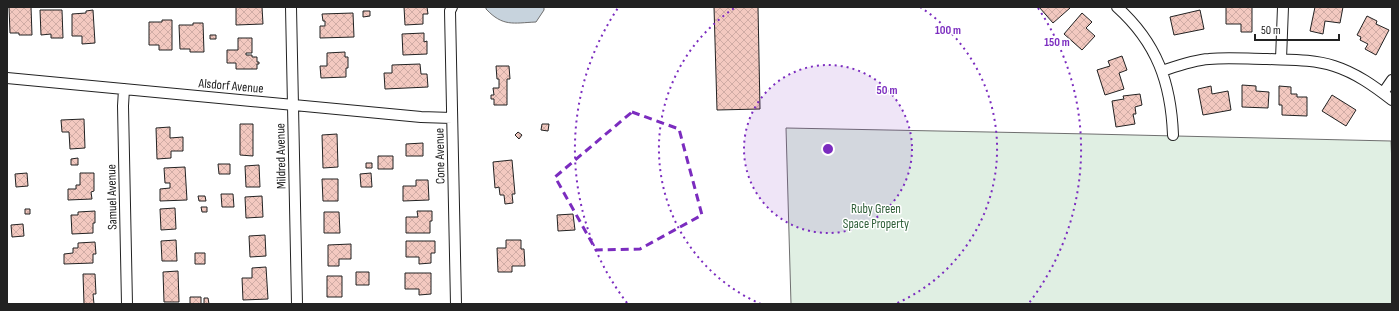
<svg xmlns="http://www.w3.org/2000/svg" width="1399" height="311" font-family="'Sofia Sans Condensed',sans-serif">
<style>
.green{fill:#e0efe3;stroke:#6f6f6f}
.water{fill:#c7d3dd;stroke:#6f6f6f}
.building{fill:url(#building-cross-hatch);stroke:#222}
.lines{fill:none;stroke-linecap:round;stroke-linejoin:round}
.street-casing{stroke:#222;stroke-width:12}
.street{stroke:#fff;stroke-width:10}
.marked{fill:none;stroke:#7b2cbf;stroke-width:3;stroke-dasharray:8 5;stroke-linejoin:round}
.ring{fill:none;stroke:#7b2cbf;stroke-width:2;stroke-dasharray:2 4}
.labels{text-anchor:middle;dominant-baseline:central;stroke-width:3;stroke-linejoin:round;paint-order:stroke}
.street-label{font-size:13px;fill:#222;stroke:#fff}
.park-label{font-size:13px;fill:#2f5e38;stroke:#fff}
.centre{fill:#7b2cbf;stroke:#fff;stroke-width:2}
.ring-label{font-size:12px;text-anchor:middle;font-weight:bold;fill:#7b2cbf;stroke:#fff;stroke-width:3;stroke-linejoin:round;paint-order:stroke}
</style>
<defs>
<pattern id="building-cross-hatch" width="8" height="8" patternUnits="userSpaceOnUse"><rect width="8" height="8" fill="#f3c9c0"/><path d="M0 0l8 8M0 8l8-8" fill="none" stroke="#d0aca5"/></pattern>
</defs>
<rect width="100%" height="100%" fill="#fff"/>
<!-- green -->
<path class="green" d="M786,128l304,6 301,7 1,25v138h-601z"/>
<!-- water -->
<path class="water" d="M486,7h58v3l-8,12c-23,1 -33,5 -50,-13z"/>
<!-- building -->
<path class="building" d="M9,7h22l1,28h-13v-2h-9z
M236,7h26l1,17 -27,1z
M404,7h23l1,7h-5v10l-18,1z
M701,7h57l2,102 -43,1 -3,-103z
M1039,7h30l1,1 -17,15z
M1226,7h26v25h-11v-8h-15z
M1315,7h28l-3,16 -15,-2 -2,13 -13,-3z
M40,10h22l1,28h-12v-4l-10,1z
M93,10l2,33 -13,1v-8h-10v-22l14,-1v-2z
M1200,10l4,19 -30,6 -4,-18z
M363,11h7v5l-7,1z
M353,13l1,24 -34,1v-12h5v-5h-2l-1,-7z
M1082,13l10,9 -6,6 9,8 -13,14 -18,-16z
M1367,16l10,5 -1,3 13,6 -13,25 -11,-6 3,-5 -8,-4 1,-3 -4,-2z
M162,20h10v30h-13v-5h-10v-23h13z
M193,23h10l1,29h-14v-3h-10l-1,-24h14z
M424,33v9l3,-1v13l-24,1 -1,-21z
M210,35h6v4h-6z
M238,38h14v15h-6v2h6v2h5v5h2v2h-2v5h-21v-6h-9v-13h11z
M345,52v5h3v11h-2v9l-25,1 -1,-12h7v-13z
M1122,56l5,14 -8,3 5,16 -19,6 -8,-25 13,-4 -2,-5z
M420,64l1,10h6l1,13 -43,2 -1,-16h8v-8z
M496,66h13l1,13h-3v26h-13v-6h-3v-4h3l-1,-7h6v-9h-2z
M1242,85l14,1v5l13,1 -1,16 -26,-1z
M1211,86l1,8 16,-3 3,19 -28,5 -5,-26z
M1279,86l12,1v7h6v3h10v19l-25,-1v-10h-3z
M1140,94l2,11 -7,2 1,7h-3l2,10 -19,3 -4,-26 12,-2 -1,-3z
M1332,95l24,15 -10,16 -24,-15z
M84,119l1,29 -15,1 -1,-17h-7l-1,-12z
M240,124h13v32l-13,-1z
M542,124h7l-1,7 -7,-1z
M170,127v11l13,-1v14h-12v7l-14,1 -1,-31z
M518,132l4,3 -3,4 -4,-4z
M337,134l1,33 -15,1 -1,-33z
M423,143v13h-17v-12z
M378,156h15v13h-15z
M78,158v7h-7v-6z
M512,160l3,34h-3l1,9 -8,1 -1,-9h-4l-1,-8 -4,1 -2,-26z
M366,163h6v5h-6z
M218,164h12v10h-11z
M259,165l1,22h-14l-1,-21z
M185,167l2,33 -27,1v-12l10,-1v-5h-5l-1,-15z
M27,173l1,13 -12,1 -1,-13z
M80,173h14v18l-3,1 1,7 -24,1v-11h8v-4h4z
M371,173l1,14h-11l-1,-13z
M322,179h16v22h-15z
M416,180h12l1,20 -26,1v-15h13z
M221,194h12l1,13h-12z
M198,196h7l1,5h-7z
M262,196l1,21 -17,1 -1,-21z
M201,207h6v5h-5z
M175,208l1,21 -15,1 -1,-21z
M25,209h5v5h-5z
M95,211v12h-2v10l-21,1 -1,-19h7v-3z
M417,211h15v10h-2v12h-24v-16h12z
M324,212h15l1,21h-16z
M573,214l2,16 -17,1 -1,-16z
M23,224l1,12 -12,1 -1,-12z
M265,235l1,21 -16,1 -1,-21z
M176,240l1,21h-15l-1,-20z
M506,240h15v9h3l1,17h-13v6h-14l-1,-24h9z
M406,241h29v12h-4v10l-12,1v-7h-13z
M95,242l1,12h-3v9l-29,1v-10l9,-1v-5h5v-5z
M351,244v15h-12v7h-11v-21z
M195,253h10v11h-10z
M266,267l2,32 -25,1 -1,-22h10v-10z
M178,271l1,31h-15l-1,-30z
M356,272h13v13h-13z
M405,273h26v21l-12,1v-6h-14z
M83,274h12l1,20h-3l1,10h-10z
M327,276h15v21h-15z
M190,297h11v7h-11z
M204,298h4l1,6h-5z"/>
<g class="lines">
<!-- street casing -->
<g class="street-casing">
<path id="street" d="M291,7l6,297
M452,7l-2,4 6,293
M1117,7c40,36 54,76 56,128
M1281,59l2,-52
M1162,71c15,-5 31,-11 47,-12 19,-2 39,0 58,0 23,1 45,0 67,7 22,7 40,20 58,34
M7,78l414,39 31,1
M124,89l-1,17 4,198
M1383,93l9,-13"/>
</g>
<!-- street -->
<use href="#street" class="street"/>
</g>
<!-- marked area -->
<path class="marked" d="M632,112l47,17 23,86 -62,34 -44,1 -41,-73z"/>
<!-- distance rings -->
<circle cx="828" cy="149" r="84" fill="#7b2cbf" fill-opacity=".12"/>
<g class="ring">
<circle cx="828" cy="149" r="84"/>
<path d="M761 304A169 169 0 0 1 736 7M920 7A169 169 0 0 1 895 304"/>
<path d="M627 303A253 253 0 0 1 618 8M1038 8A253 253 0 0 1 1029 303"/>
</g>
<g class="labels">
<!-- street labels -->
<g class="street-label">
<text transform="translate(231 86) rotate(5)">Alsdorf Avenue</text>
<text transform="translate(281 156) rotate(-91)">Mildred Avenue</text>
<text transform="translate(440 156) rotate(-91)">Cone Avenue</text>
<text transform="translate(112 197) rotate(-91)">Samuel Avenue</text>
</g>
<!-- park labels -->
<g class="park-label">
<text x="876" y="209">Ruby Green<tspan x="876" dy="15">Space Property</tspan></text>
</g>
</g>
<circle cx="828" cy="149" r="6" class="centre"/>
<g class="ring-label">
<text x="948" y="34">100 m</text>
<text x="1057" y="46">150 m</text>
<text x="887" y="94">50 m</text>
</g>
<!-- border -->
<rect width="1399" height="311" fill="none" stroke="#222222" stroke-width="16"/>
<!-- scale -->
<path d="M1255 34v6h84v-6" fill="none" stroke="#222222" stroke-width="2"/>
<text x="1261" y="34" font-size="12" fill="#222222" stroke="#ffffff" stroke-width="3" paint-order="stroke">50 m</text>
</svg>
